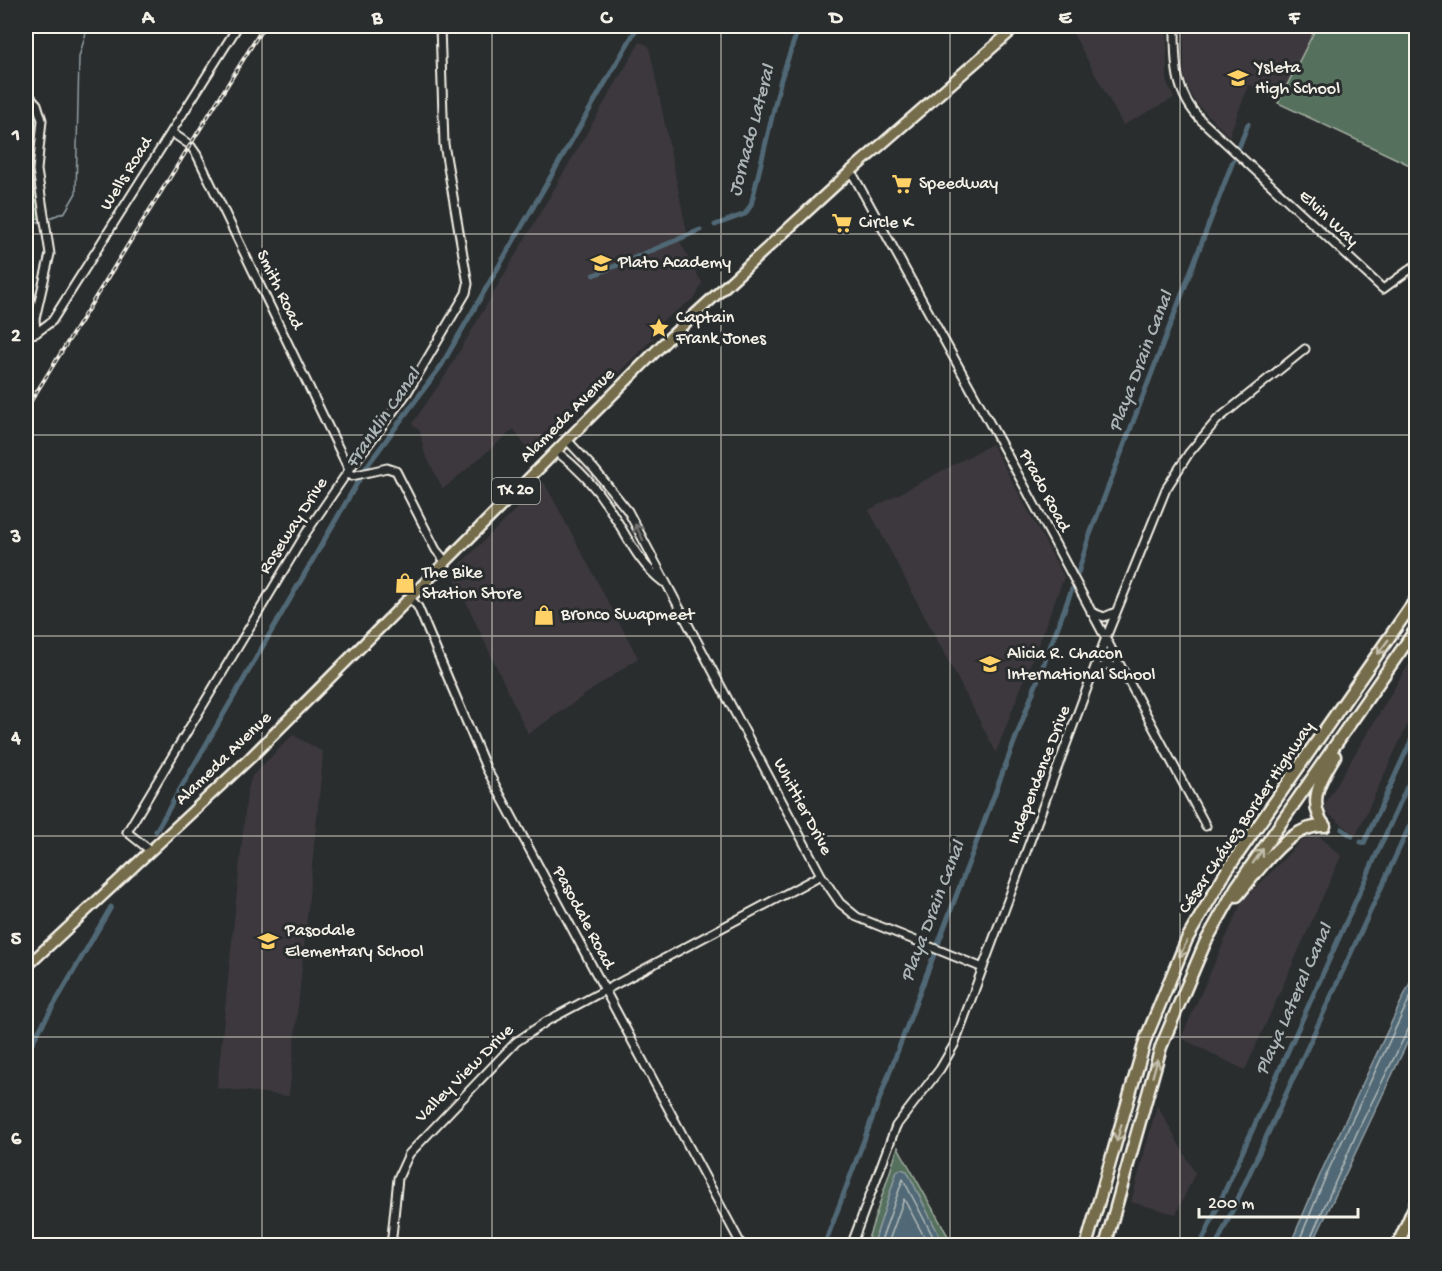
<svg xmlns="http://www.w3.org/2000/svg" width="1442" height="1271" font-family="'Gochi Hand',sans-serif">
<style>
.built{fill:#3c393d}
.green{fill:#556f5d;stroke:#a4b0a2;stroke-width:1.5}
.water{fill:#516976;stroke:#929fa4;stroke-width:1.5}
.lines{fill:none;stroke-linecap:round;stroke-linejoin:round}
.shore{stroke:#b3bbba;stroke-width:1.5}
.stream{stroke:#929fa4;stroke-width:1.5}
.canal{stroke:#516976;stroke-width:5}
.minor-casing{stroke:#f4f1e8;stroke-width:11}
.major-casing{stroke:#f4f1e8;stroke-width:14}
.highway-casing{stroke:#f4f1e8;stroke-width:15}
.minor{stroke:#2a2d2e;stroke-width:7}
.major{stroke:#746c4b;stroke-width:9}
.highway{stroke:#746c4b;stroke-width:10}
.rail-casing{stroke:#f4f1e8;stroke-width:4}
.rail{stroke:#2a2d2e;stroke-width:1.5;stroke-dasharray:4.5;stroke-linecap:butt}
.oneway{stroke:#71726f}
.oneway2{stroke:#c1bca9}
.grid{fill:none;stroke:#f4f1e8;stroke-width:1.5;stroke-opacity:0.55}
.labels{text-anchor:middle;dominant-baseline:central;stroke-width:6;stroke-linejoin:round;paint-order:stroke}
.shield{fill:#2a2d2e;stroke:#b7b6b0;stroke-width:1.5}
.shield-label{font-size:16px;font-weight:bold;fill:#f4f1e8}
.poi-label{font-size:18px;fill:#f4f1e8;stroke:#2a2d2e;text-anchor:start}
.street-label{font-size:18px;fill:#f4f1e8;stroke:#2a2d2e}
.water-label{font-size:20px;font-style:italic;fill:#abb4b5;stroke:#2a2d2e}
.neatline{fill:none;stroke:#f4f1e8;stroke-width:2}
.grid-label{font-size:20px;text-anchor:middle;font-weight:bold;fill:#f4f1e8}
</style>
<rect width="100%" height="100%" fill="#2a2d2e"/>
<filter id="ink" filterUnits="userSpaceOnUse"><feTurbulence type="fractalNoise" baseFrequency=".0167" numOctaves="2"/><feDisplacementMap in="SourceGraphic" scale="12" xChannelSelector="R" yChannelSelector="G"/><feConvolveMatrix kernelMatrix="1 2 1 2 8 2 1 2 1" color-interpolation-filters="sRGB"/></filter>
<g filter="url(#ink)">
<!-- built -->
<path class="built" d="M1069,26h98v57l7,15 -51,27z
M1184,26h133l-39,77 -29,-19 -20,52 -33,-33 -8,-15 -4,-14z
M640,42l9,4 39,192 -8,4 22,41 -6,14 -45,32 3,8 -121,121 -19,-29 -71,60 -19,-37 -4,-21 -8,-7 33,-48z
M992,444l72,133 -68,175 -127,-242z
M544,482l94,176 -110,76 -76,-162z
M1416,652v54l-60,129 -34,-26z
M293,735l30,17 -1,14 -33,330 -72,-8 30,-295 5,-17z
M1318,835l23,21 -96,214 -64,-32 61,-136 59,-61z
M1157,1105l38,68 -19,41 -45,-12z"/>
<!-- green -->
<path class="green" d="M1317,26h99v142l-138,-65z
M26,98c22,19 6,43 6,67 1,18 6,36 8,53l-14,3z
M898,1147l55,98h-87z"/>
<!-- water -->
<path class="water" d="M1416,970v54l-104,221h-22l33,-77z
M901,1169l6,2 37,74h-71l24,-74z"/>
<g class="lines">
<!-- shore -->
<path class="shore" d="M879,1246l24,-67 35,67
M887,1246l17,-47 25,47
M1297,1246l31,-75 88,-186
M1307,1246l52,-118 50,-100 7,-4"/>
<!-- stream -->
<path class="stream" d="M47,219l18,-7 11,-19 3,-136 9,-31
M26,224l16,-3"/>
<!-- canal -->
<path class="canal" d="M1239,147l9,-23
M715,225l30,-11 6,-9 30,-126 18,-53
M594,275l106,-45
M1078,573l11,-36 144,-376
M1342,829l10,7
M156,831l211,-365 74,-100 197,-340
M1361,842l3,1 52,-113
M26,1053l85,-146
M824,1246l248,-657
M1200,1246l216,-479
M1216,1246l200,-434"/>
<!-- minor casing -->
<g class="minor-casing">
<path id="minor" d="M1175,26c0,37 -1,67 27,95l181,168 33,-24
M26,92l11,12 5,16 -5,50 13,84 -15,65 1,14
M171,132l19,13 7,10 155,321 35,-8 9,3 40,79 10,12
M851,171l175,318 180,337
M26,335l10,-2 16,-12 186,-295
M567,440l28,30 33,41 193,364 19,28 17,14 126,51
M556,451c21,16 39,35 53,57 18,27 28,54 54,74
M410,598l8,9 68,161 256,478
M1091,612l13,5 12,-5
M1096,671l11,-7 13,5
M151,851l-24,-19 179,-299 43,-63 58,-77 59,-100 2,-9 -24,-140 -4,-118
M391,1246l7,-68 11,-24 107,-112 31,-21 274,-146
M851,1246l45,-120 44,-57 14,-24 151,-405 61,-151 23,-36 28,-33 88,-71"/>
</g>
<!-- major casing -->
<g class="major-casing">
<path id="major" d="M26,967l224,-209 418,-419 183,-168 166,-145"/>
</g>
<!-- highway casing -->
<g class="highway-casing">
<path id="highway" d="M1325,826c-19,-24 -4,-47 10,-70
M1237,896c22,-25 51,-72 88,-70
M1086,1246l60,-208 41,-99 40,-69 189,-271
M1105,1246l56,-199 44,-104 32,-57 179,-257
M1397,1246l19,-43"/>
</g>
<!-- minor -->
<use href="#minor" class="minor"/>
<!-- major -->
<use href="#major" class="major"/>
<!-- highway -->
<use href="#highway" class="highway"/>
<!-- rail casing -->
<g class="rail-casing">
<path id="rail" d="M26,409l238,-383"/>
</g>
<!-- rail -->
<use href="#rail" class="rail"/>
</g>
<!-- one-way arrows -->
<defs><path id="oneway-shaft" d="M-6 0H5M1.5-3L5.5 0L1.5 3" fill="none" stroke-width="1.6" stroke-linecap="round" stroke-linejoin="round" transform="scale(1.5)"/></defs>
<use class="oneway" href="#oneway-shaft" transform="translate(639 532) rotate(-117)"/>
<g class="oneway2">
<use href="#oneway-shaft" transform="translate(1383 647) rotate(126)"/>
<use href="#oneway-shaft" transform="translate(1258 856) rotate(-55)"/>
<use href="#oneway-shaft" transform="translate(1183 949) rotate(116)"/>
<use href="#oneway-shaft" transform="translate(1155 1068) rotate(-74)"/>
<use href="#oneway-shaft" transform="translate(1119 1133) rotate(106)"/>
</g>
</g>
<!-- grid -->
<path class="grid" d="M262,26v1220M492,26v1220M721,26v1220M950,26v1220M1180,26v1220M26,234h1390M26,435h1390M26,636h1390M26,836h1390M26,1037h1390"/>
<!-- icons -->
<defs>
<g id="school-bare" transform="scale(1.62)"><path d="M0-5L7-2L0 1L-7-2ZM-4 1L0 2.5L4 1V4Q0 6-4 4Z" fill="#ffd166" stroke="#2a2d2e" stroke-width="2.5" paint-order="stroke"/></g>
<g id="supermarket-bare" transform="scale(1.62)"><path d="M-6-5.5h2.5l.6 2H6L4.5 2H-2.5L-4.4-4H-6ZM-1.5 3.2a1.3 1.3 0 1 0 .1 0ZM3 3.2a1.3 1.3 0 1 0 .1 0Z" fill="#ffd166" stroke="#2a2d2e" stroke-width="2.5" paint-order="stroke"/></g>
<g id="sight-bare" transform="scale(1.62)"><path d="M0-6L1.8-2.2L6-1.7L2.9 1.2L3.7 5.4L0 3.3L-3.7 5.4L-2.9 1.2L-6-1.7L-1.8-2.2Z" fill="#ffd166" stroke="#2a2d2e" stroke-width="2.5" paint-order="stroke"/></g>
<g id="shop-bare" transform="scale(1.62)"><path d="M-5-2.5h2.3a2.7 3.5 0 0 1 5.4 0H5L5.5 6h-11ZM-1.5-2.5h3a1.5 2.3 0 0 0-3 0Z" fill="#ffd166" stroke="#2a2d2e" stroke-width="2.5" paint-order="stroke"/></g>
</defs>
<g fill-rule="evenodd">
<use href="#school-bare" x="1238" y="78"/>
<use href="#supermarket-bare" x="902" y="184"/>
<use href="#supermarket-bare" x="842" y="223"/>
<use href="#school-bare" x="601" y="263"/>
<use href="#sight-bare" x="659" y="328"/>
<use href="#shop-bare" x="405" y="583"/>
<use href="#shop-bare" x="544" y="615"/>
<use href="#school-bare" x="990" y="664"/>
<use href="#school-bare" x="268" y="941"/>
</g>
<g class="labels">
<!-- shield labels -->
<rect class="shield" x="492" y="478" width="48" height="26" rx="4.5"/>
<g class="shield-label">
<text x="516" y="491">TX 20</text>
</g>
<!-- poi labels -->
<g class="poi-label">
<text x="1255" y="68">Ysleta<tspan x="1255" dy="21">High School</tspan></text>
<text x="919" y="184">Speedway</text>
<text x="859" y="223">Circle K</text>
<text x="618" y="263">Plato Academy</text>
<text x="676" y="318">Captain<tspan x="676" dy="21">Frank Jones</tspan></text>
<text x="422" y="573">The Bike<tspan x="422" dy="21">Station Store</tspan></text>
<text x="561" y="615">Bronco Swapmeet</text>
<text x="1007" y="654">Alicia R. Chacon<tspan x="1007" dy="21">International School</tspan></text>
<text x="285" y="931">Pasodale<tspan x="285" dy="21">Elementary School</tspan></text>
</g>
<!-- street labels -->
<g class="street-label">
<text transform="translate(127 174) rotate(-58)">Wells Road</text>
<text transform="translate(1328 219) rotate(43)">Elvin Way</text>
<text transform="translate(279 290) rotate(64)">Smith Road</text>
<text transform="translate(568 416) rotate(-45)">Alameda Avenue</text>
<text transform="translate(1044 491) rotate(62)">Prado Road</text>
<text transform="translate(294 526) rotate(-57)">Roseway Drive</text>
<text transform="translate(224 759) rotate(-44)">Alameda Avenue</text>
<text transform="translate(1040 775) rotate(-69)">Independence Drive</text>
<text transform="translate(802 807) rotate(62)">Whittier Drive</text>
<text transform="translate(1247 818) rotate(-56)">César Chávez Border Highway</text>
<text transform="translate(583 918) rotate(62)">Pasodale Road</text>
<text transform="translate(465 1074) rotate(-45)">Valley View Drive</text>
</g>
<!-- water labels -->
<g class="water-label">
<text transform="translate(753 131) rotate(-75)">Jornado Lateral</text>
<text transform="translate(1142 362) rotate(-69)">Playa Drain Canal</text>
<text transform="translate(384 419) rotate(-55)">Franklin Canal</text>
<text transform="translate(934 912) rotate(-69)">Playa Drain Canal</text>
<text transform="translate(1295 1000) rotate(-66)">Playa Lateral Canal</text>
</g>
</g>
<!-- margin -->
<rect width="1442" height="1271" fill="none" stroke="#2a2d2e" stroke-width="66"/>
<!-- scale -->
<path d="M1199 1208v9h159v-9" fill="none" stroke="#f4f1e8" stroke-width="3"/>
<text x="1208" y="1208" font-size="18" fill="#f4f1e8" stroke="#2a2d2e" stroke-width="4.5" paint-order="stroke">200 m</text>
<rect x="33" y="33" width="1376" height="1205" class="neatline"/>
<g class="grid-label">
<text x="148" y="23">A</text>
<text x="377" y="23">B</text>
<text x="606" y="23">C</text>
<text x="836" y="23">D</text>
<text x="1065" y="23">E</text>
<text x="1294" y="23">F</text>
<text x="16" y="140">1</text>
<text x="16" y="341">2</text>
<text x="16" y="542">3</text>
<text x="16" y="743">4</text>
<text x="16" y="944">5</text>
<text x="16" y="1144">6</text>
</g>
</svg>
